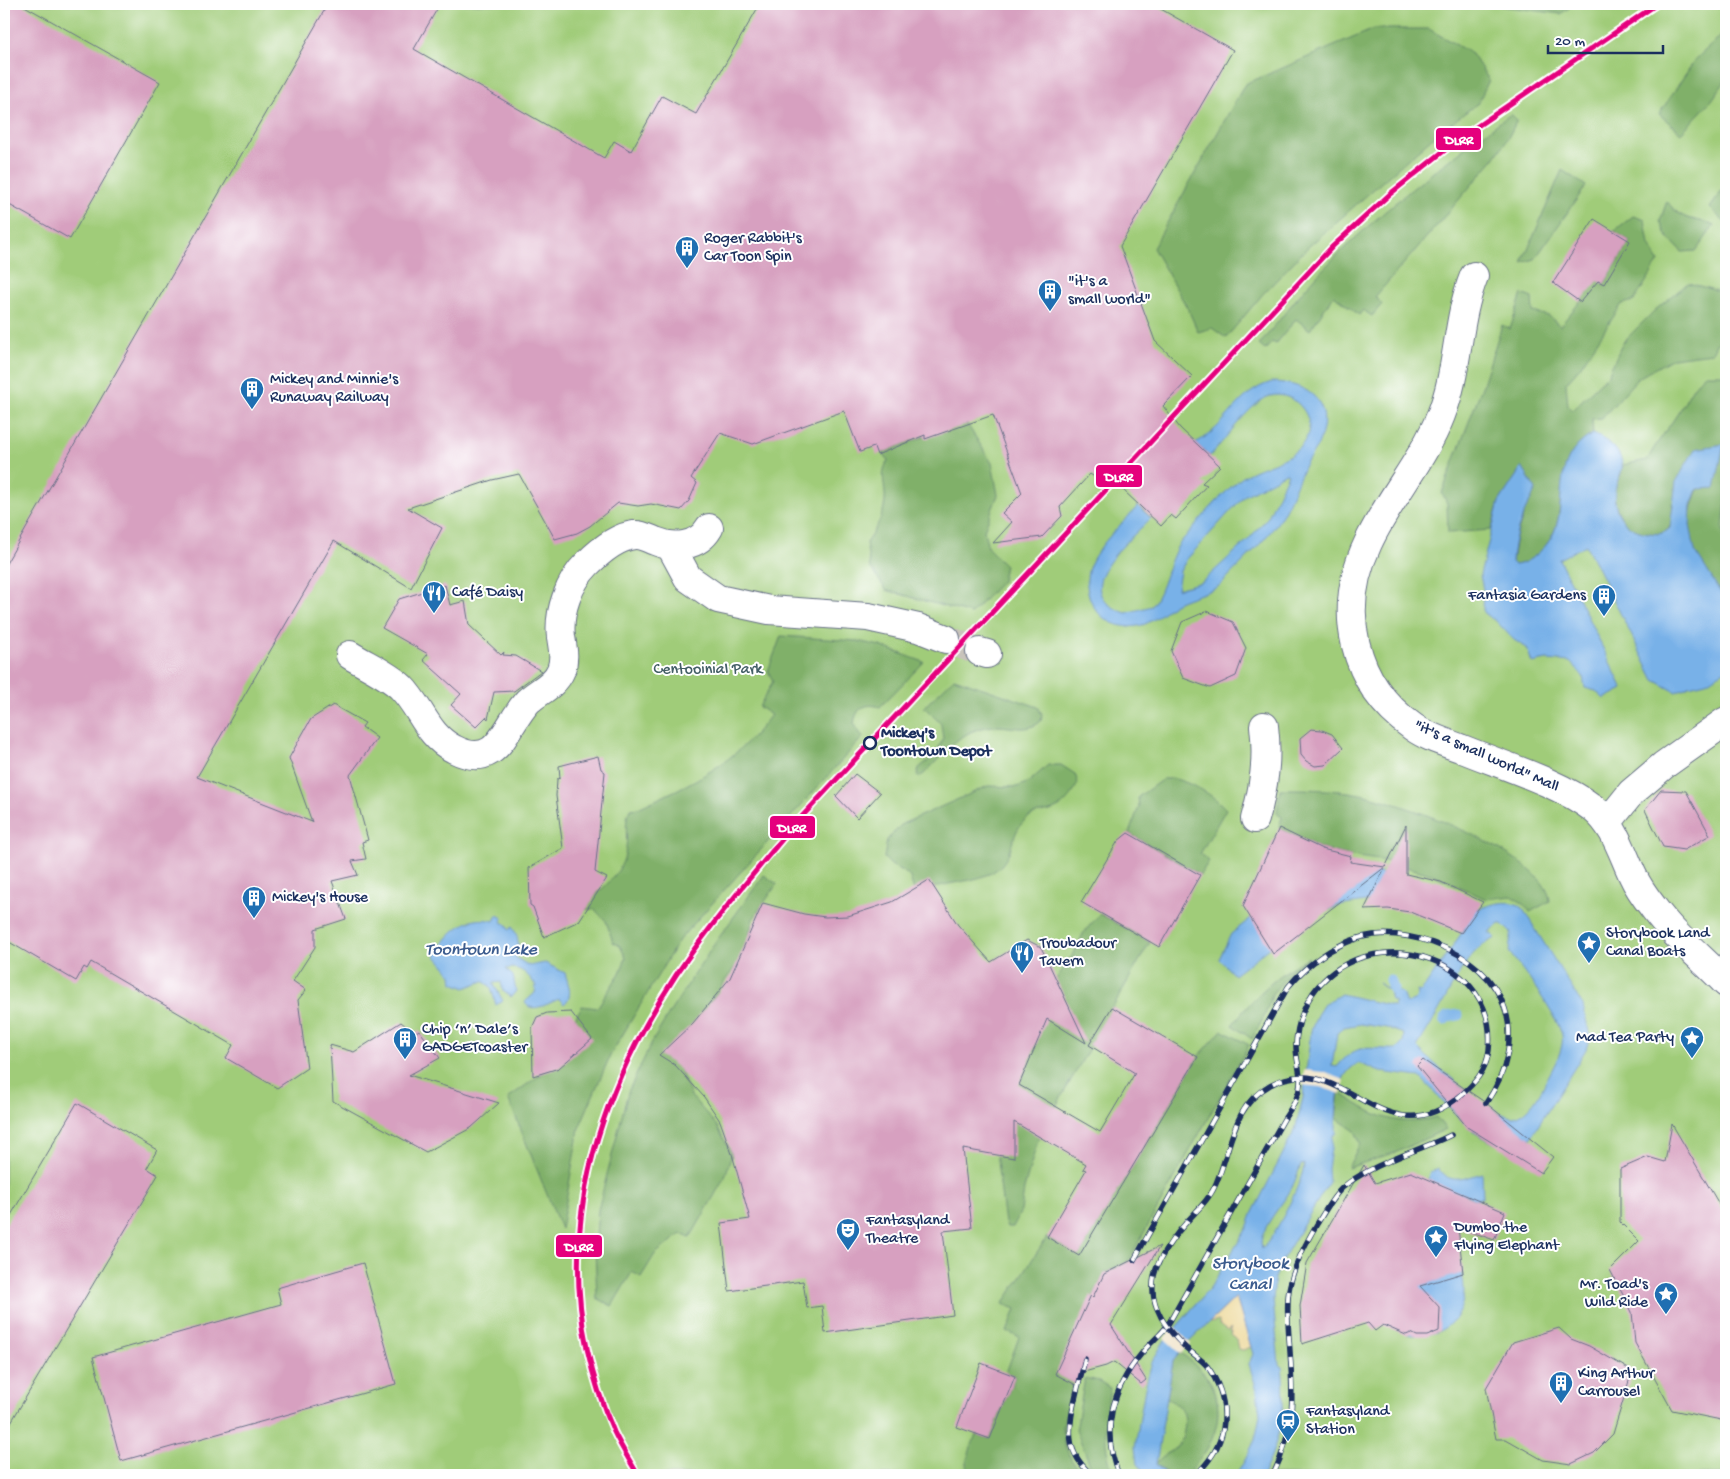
<svg xmlns="http://www.w3.org/2000/svg" width="1730" height="1479" font-family="'Gochi Hand',sans-serif">
<style>
.green{fill:#a0cc79;stroke:#5e7e6c}
.forest{fill:#80b069;stroke:#4e7064}
.sand{fill:#eeda9e;stroke:#84847e}
.water{fill:#78b1e8;stroke:#4a70a3;fill-rule:evenodd}
.pier{fill:#f3e8d2}
.lines{fill:none;stroke-linecap:round;stroke-linejoin:round}
.stream{stroke:#78b1e8;stroke-width:11}
.building{fill:#d7a0c0}
.minor-tunnel{stroke:#c8c3bb;stroke-width:28;stroke-dasharray:28 14;stroke-linecap:butt}
.minor-casing{stroke:#677087;stroke-width:30}
.minor{stroke:#fff;stroke-width:28}
.rail-casing{stroke:#1b2f5e;stroke-width:5.5}
.rail{stroke:#fff;stroke-width:4;stroke-dasharray:11;stroke-linecap:butt}
.rail-1-casing{stroke:#fff;stroke-width:9}
.rail-1{stroke:#e5007d;stroke-width:5}
.stop-dot{fill:#fff;stroke:#1b2f5e;stroke-width:2.5}
.labels{text-anchor:middle;dominant-baseline:central;stroke-width:4;stroke-linejoin:round;paint-order:stroke}
.poi-label{font-size:16px;fill:#1b2f5e;stroke:#fff;text-anchor:start}
.park-label{font-size:16px;fill:#435e66;stroke:#fff}
.stop-label{font-size:16px;font-weight:bold;fill:#1b2f5e;stroke:#fff;text-anchor:start}
.street-label{font-size:16px;fill:#1b2f5e;stroke:#fff}
.water-label{font-size:18px;font-style:italic;fill:#3c5c8e;stroke:#fff}
.line-badge{stroke:#fff;stroke-width:2}
.badge-label{font-size:14px;text-anchor:middle;font-weight:bold;fill:#fff}
</style>
<rect width="100%" height="100%" fill="#fff"/>
<filter id="ink" filterUnits="userSpaceOnUse"><feTurbulence type="fractalNoise" baseFrequency=".02" numOctaves="2"/><feDisplacementMap in="SourceGraphic" scale="10" xChannelSelector="R" yChannelSelector="G"/><feConvolveMatrix kernelMatrix="1 2 1 2 8 2 1 2 1" color-interpolation-filters="sRGB"/></filter>
<filter id="wash" filterUnits="userSpaceOnUse"><feTurbulence type="fractalNoise" baseFrequency=".0096" numOctaves="4" result="noise"/><feDisplacementMap in="SourceGraphic" scale="20" xChannelSelector="R" yChannelSelector="G"/><feGaussianBlur stdDeviation="1.12" result="paint"/><feColorMatrix in="noise" values="0 0 0 0 0 0 0 0 0 0 0 0 0 0 0 0 0 1.4 0 .05"/><feComposite in="paint" operator="in"/></filter>
<g filter="url(#wash)">
<rect width="100%" height="100%" fill="#f3e8d2"/>
<!-- green -->
<path class="green" d="M4,4h1722v1471h-1722z"/>
<!-- forest -->
<path class="forest" d="M1486,4h88l-13,10z
M1374,29h55l43,25 17,26 -11,23 -44,33 -127,112 -45,47 -36,43 -14,-10 -14,4 -10,-23 -35,-61 92,-164z
M1726,31v49l-14,20 -31,33 -22,-19 36,-54z
M1511,114l6,6 -9,18 -14,21 -119,138 7,7 -10,12 -9,-6 -4,5 -25,-20 -24,35 -14,-11 -20,25 -4,-2 -7,8 -6,-5c20,-24 39,-50 61,-73 58,-59 123,-109 191,-158z
M1562,170l24,16 -51,73 -13,4z
M1726,185v39l-16,-16z
M1667,201c16,23 27,15 47,25l-18,25 -14,1 -16,-17 -6,-14z
M1633,216l12,4 4,25 10,16 -25,40 -12,3 -42,63 -14,16 2,23 4,4 36,-35 15,-33 31,-31 34,-28 38,10v44l-10,7 -4,9 -39,5 -35,20 -36,40 -10,1 1,15c-54,32 -12,85 -57,121 -7,6 -12,9 -21,10l-3,-3 4,-25 10,-30 -4,-39 -23,34 -8,28 -43,3 -1,-30 -5,-10 40,-106 20,-62 8,4 12,-35 10,4 1,14 16,4 11,10 24,-29 -13,-10 6,-19 27,16 26,-43 -16,-10z
M1705,374h21v127l-3,28 3,21v51c-10,-16 -23,-32 -31,-49 -18,-39 10,-76 29,-108l-52,59c6,33 -16,37 -42,26 -9,-10 -19,-26 -15,-41 3,-8 7,-13 7,-23l25,-5c9,-17 21,-31 31,-47 9,-13 14,-28 27,-39z
M967,424l25,39 6,32 -14,35 4,18 17,17 -3,16 -31,33 -85,-24 -16,-23 -4,-24c9,-13 18,-27 19,-43 1,-15 -6,-26 3,-39l-5,-8 42,-17z
M781,636l76,5 23,5 44,16 -44,45c-15,-5 -25,2 -26,18l9,12 -184,203 -69,116 -31,72 -18,101 -53,-131 35,-25 39,-67 15,2 23,-35 6,-15 -6,-12 -7,-4 -7,-21 -12,-12 -15,1c15,-15 42,-33 46,-56 4,-15 -2,-31 5,-45l8,-1c54,-25 96,-43 133,-93l-12,-8 14,-26 -5,-10z
M954,678l84,29 4,8 -1,6c-13,12 -28,5 -44,5 -9,0 -22,3 -30,8 -20,10 -31,31 -48,44l-2,-3 2,-7 16,-13 8,-16 -2,-15 -17,-17z
M1048,765h13l14,9 3,9c-5,10 -12,22 -23,26 -12,6 -20,1 -31,12 -16,16 -9,41 -35,53 -22,10 -46,7 -67,19l-8,-3 -5,-15 -18,-10 -7,-7 3,-18 15,-16 86,-38 29,1 12,-5z
M1172,778c21,6 38,14 54,31l-26,45 9,7 -9,14 -71,-42 10,-26 -1,-10 25,-18z
M1280,789c27,0 54,0 80,5 41,8 187,61 190,107l-20,11 -6,-8 -13,-8 -25,3 -52,-24 -49,-14 -34,-5 -29,-7 -43,-21 3,-11 -5,-4z
M764,875l13,9 -24,35 -8,34 -45,63 -10,38 -9,18 10,24 26,30 15,28 -7,23 -35,61 -9,-4 -26,20 -14,23 -9,-5 -20,34 -15,-8 -2,-49 3,-39 30,-118 24,-50 18,-30 45,-69z
M1100,914l50,28 -111,194 -15,53 -3,22 -8,16h-6l-2,-4 -9,-69 26,-146 34,-29 18,-26 10,-21z
M1309,957l-20,17 -16,19 -8,22 -13,24 -20,-14c22,-28 45,-51 77,-68z
M1222,1030l27,15 -122,218 -22,10 -23,46 -5,47 -14,60 1,18 8,17 13,14h-108l-10,-7v-9l9,-25 14,5 25,-63 -9,-3 13,-36 -12,-5 9,-23 -13,-5 44,-67 32,18 119,-198z
M1339,1092c32,22 57,37 97,25l10,12 -49,23 -49,16 12,-25 -5,-12 -19,-13z
M1180,1352c13,11 27,21 34,37 10,27 0,55 -19,76 -3,4 -6,9 -11,10 -5,1 -11,0 -16,0l-12,-11c5,-9 13,-10 21,-17 7,-8 11,-28 5,-37 -3,-5 -11,-9 -15,-12l6,-37z
M1085,1378l14,3 11,7c-5,31 -8,59 4,87h-13l-10,-8 -15,-37z"/>
<!-- sand -->
<path class="sand" d="M1236,1297l15,50 -8,3 -5,-1 -2,-10 -5,-4 1,-3h-3l2,-4 -4,3 -8,-6v-4l-10,2z"/>
<!-- water -->
<path class="water" d="M1272,382c37,1 63,21 47,60 -3,9 -10,15 -14,23 -10,21 -18,47 -33,65 -16,20 -35,37 -53,56 -13,8 -28,10 -42,17 -11,6 -20,16 -32,21 -19,7 -42,0 -52,-19 -7,-12 -8,-27 -3,-40 10,-22 32,-41 48,-59l13,12c-22,23 -88,74 -25,95l26,-7c13,-19 15,-42 27,-62 19,-21 38,-46 60,-64 19,-16 50,-16 65,-38 17,-24 -13,-57 -39,-44 -17,9 -42,44 -55,58l-15,-13c33,-16 41,-51 77,-61zM1286,473l2,1 -20,43 -20,23 -46,42 -25,7 3,-18 7,-12 57,-63z
M1593,434c9,4 20,10 25,19 10,16 -1,23 -3,37 -3,23 11,41 34,43 9,1 14,2 21,-5l6,-46 19,-33 29,-5 -9,44 -18,1 -6,16 -1,20 5,26 31,50v69l-20,12 -17,4 -13,6 -22,-12 -68,-135 -27,14 64,130 -19,10 -8,-8 -11,-3 -2,-12 -13,-14 -23,-2 -15,3 -5,-15 -13,-8 -18,-19 -10,-6 -3,-5 1,-16 -4,-19 19,-73 23,-35 14,23c-13,22 -23,46 -24,72l3,3c9,-1 14,-5 21,-10 46,-37 2,-89 57,-121z
M1369,871c34,6 81,16 109,38 14,-5 29,-10 43,-3l62,100 7,31 -4,12 -9,15 -49,78 -33,2 -23,-13 -52,-54 -40,-5 -21,-9c-24,10 -23,48 -23,71l-3,1 -5,34 1,13 -45,75 -9,21 -2,22 6,65 3,2c5,39 -2,72 -19,108h-28l9,-13 11,-22 5,-25 -3,-25 -8,-26 4,-10 -17,-57 -47,45 -16,19 -17,103 6,7 6,4h-22l-9,-11 -2,-17 10,-59 7,-26 13,-22 45,-52 37,-60 6,-16 42,-82 8,-32 8,-67 6,-16 7,-11 17,-10 55,13 -3,-3 3,-2 -5,-2 -2,-9 -10,-8 11,8 3,-2 9,4 4,11 8,-3 4,-6 -1,-4 4,1 5,-7 39,-57 -32,-19 -61,-8 -34,5 -38,18 -66,51 -15,-16 12,-25 20,-16zM1499,924h3l9,9 -2,19c14,18 48,63 53,83 3,14 -10,34 -16,46 -6,13 -17,33 -32,36 -17,2 -83,-55 -97,-70 9,-15 18,-29 26,-44 14,-25 24,-53 53,-65l-7,-6zM1361,1024l26,4 17,6 -1,9 -6,6c-30,1 -39,-8 -60,18l-5,-1 5,-33 7,-6zM1304,1164c1,13 -32,79 -42,84 -6,-15 21,-44 28,-57 5,-8 7,-17 11,-26z
M497,915l6,3 -1,4 4,2 3,6 3,-3c8,11 7,18 3,30l14,9 16,-3 20,10c3,11 9,23 -1,31l-5,-5c-8,3 -29,16 -34,3l10,-9 1,-7c-7,-11 -16,-21 -30,-17l7,7 3,15 -5,6 -8,-6 -2,-9 -8,1 10,18 -7,4 -5,-18 -8,-6 -18,7 -12,-5 -1,-8 -17,-20c15,-23 31,-41 59,-34z
M1438,1168c11,18 28,10 44,5l1,24 -6,3 -10,-5h-7l-32,-14 1,-7z
M1459,1266c20,49 -24,87 -69,61l-15,-58z"/>
<!-- pier -->
<path class="pier" d="M1304,1070l19,2 19,7 3,2 -4,13 -21,-7 -18,-2z
M1174,1326l17,18 -10,10 -17,-16z"/>
<g class="lines">
<!-- stream -->
<path class="stream" d="M1390,980l3,9
M1444,1020l3,-3 11,-2"/>
</g>
<g id="blocks">
<!-- building -->
<path class="building" d="M4,4h17l139,78 -90,157 -66,-37z
M328,4h112l-26,45 190,109 10,-17 17,10 31,-55 34,18 64,-110h392l81,46 -113,196 35,95 37,35 -29,30 17,22 40,38 -18,17 5,2 -31,34 -5,-4 -10,11 -59,-56 -6,8 -6,-4 -30,33 2,9 -20,21 -49,6 19,-21 -10,-9 20,-20 -29,-78 -68,24v-4l-48,20 -3,-8 -14,5 -16,-41 -91,33 -33,-11 -29,45 6,5 -8,18 -8,9 -30,-6 -13,2 -20,-3 -28,23 -13,7 -22,6 -36,-65 -27,6 -84,28 34,20 -31,60 -77,-47 -137,236 115,45 -23,-64 22,-39 22,-14 32,18 -3,4 15,11 -27,37 18,65 -6,2 4,17 -14,2 6,14 -26,6 14,38 -31,10v18l-22,34 13,9 -8,10 9,68 -30,20 -51,-30 7,-13 -142,-83 -4,7 -3,-2 -8,14 -72,-42v-372z
M1594,219l36,22 -26,43 -6,-3 -18,21 -27,-19z
M445,585l5,20 15,-4 4,24 32,30 3,-3 -1,3 13,1 25,15 -27,20 -20,1 -6,27 -2,-2 -10,10 -25,-22 10,-11 -38,-34 5,-6 -46,-26 17,-29z
M1207,611l26,11 13,26 -10,28 -26,12 -27,-10 -12,-27 11,-29z
M1311,729l11,1 10,4 11,14 -18,17 -10,1 -9,-5 -5,-6 -1,-17z
M598,756l3,13 4,3 -10,100 12,6 -28,43 -35,16 -11,-30 -3,-2 -1,-37 34,-20 -7,-52 1,-17 3,-1 -1,-12z
M855,774l25,19 -23,25 -21,-22z
M1661,790l25,1 24,44 -26,15 -21,-3 -18,-37z
M1406,825v49l35,8 42,20 -22,31 -51,-21 -22,-3 -24,1z
M1279,828l43,21 29,7 -1,6 35,5 -112,87 -30,-48z
M1128,833l72,42 -41,72 -78,-45 37,-61z
M929,880l29,45 33,37 36,-22 14,7 45,96 -39,-24 -28,66 81,47 35,-59 -46,-28 23,-38 86,50 -119,199 -32,-19 39,-67 -3,-1 3,-5 -72,-42v36l-51,-9 9,79 -29,3 10,84 -128,18 -3,-27 -15,2 -4,-27 -74,10 -8,-68 29,-4 -18,-65 -12,-33 -16,-24 -29,-32 -16,-10 34,-32 37,-45 33,-75 41,11 21,3 23,-1 44,-14z
M571,1012l21,27 -33,29 -26,8 -1,-48 5,-11 10,-4z
M401,1022l14,11 4,-3 21,28 -31,17 90,28 -28,25 -45,24 -93,-51 -3,-56 24,7z
M1423,1060l63,43 67,54 -12,16 -74,-46 -50,-61z
M77,1103l80,47 -10,18 11,7 -154,259v-207z
M1672,1124l54,92v205l-54,-11 -37,-67 -3,-31 -22,-42 29,-29 -19,-19v-53l28,-12 17,5z
M1364,1165l11,18 36,-11 94,40 -11,28 -36,-13 5,46 -43,13 20,22 -1,23 -12,5h-10l-6,-3 -5,2 -23,-10 -8,6 -7,-8 -66,21 -2,-38 7,-43z
M1160,1246l-49,79 35,55 -5,4 -27,-22 -8,4 -22,6 -8,13 -21,-11 36,-79 2,2 11,-23z
M363,1263l33,121 -275,77 -28,-104 188,-53 -4,-16z
M1559,1328l12,11 18,7 43,25 -19,63 -19,19 -23,11 -28,-4 -37,-21h-10l-10,-51 27,-46z
M981,1363l34,13 -25,63 -33,-12z"/>
</g>
</g>
<g filter="url(#ink)">
<use href="#blocks" fill-opacity="0" stroke="#677087" stroke-width="1"/>
<g class="lines">
<!-- minor-tunnel -->
<path class="minor-tunnel" d="M946,639l34,13"/>
<!-- minor casing -->
<g class="minor-casing">
<path id="minor" d="M1474,276c-18,45 -15,94 -33,139 -18,46 -52,83 -73,128 -32,67 -16,141 45,184 14,10 31,15 47,21 41,17 99,34 134,61 21,17 28,44 39,67 5,11 13,22 20,31 21,29 49,51 73,76
M670,545l18,33 30,21 51,11 99,7 50,11 28,11
M980,652l7,2
M350,655c16,10 37,19 51,32 20,20 26,49 53,62 45,23 51,-24 74,-48 11,-10 27,-16 33,-31 4,-11 2,-21 0,-33 -3,-25 8,-55 26,-73 12,-12 29,-27 47,-29 8,-1 15,4 21,6 19,8 43,6 54,-13
M1255,819c9,-32 13,-60 9,-93
M1607,823l24,-30 33,-28 62,-44"/>
</g>
<!-- minor -->
<use href="#minor" class="minor"/>
<!-- rail casing -->
<g class="rail-casing">
<path id="rail" d="M1134,1260l154,-273c19,-23 45,-42 74,-50 24,-6 50,-1 71,6 76,27 98,94 53,160
M1085,1359c-5,25 -23,71 -10,95 4,8 10,15 17,21
M1119,1475c-19,-44 -7,-86 23,-122 9,-12 21,-19 28,-32l114,-202c7,-11 15,-21 16,-35 1,-12 -4,-25 -4,-38 0,-23 11,-50 27,-65 57,-58 176,-22 166,69 -2,20 -15,34 -29,46 -78,65 -118,-50 -190,-11 -41,23 -38,68 -57,105 -7,13 -19,23 -28,34 -10,11 -18,23 -25,36 -18,34 1,65 26,88 7,6 15,11 21,18 14,19 20,39 16,63 -3,17 -14,34 -28,46
M1273,1475c24,-50 20,-84 16,-137 -1,-17 -3,-37 1,-53 5,-21 14,-38 24,-56 8,-13 17,-30 28,-41 24,-22 79,-38 109,-53"/>
</g>
<!-- rail -->
<use href="#rail" class="rail"/>
<!-- rail-1 casing -->
<g class="rail-1-casing">
<path id="rail-1" d="M638,1475c-8,-14 -17,-28 -24,-43 -70,-161 -31,-315 62,-457 36,-53 78,-102 119,-151l538,-578 57,-52 70,-56 197,-134"/>
</g>
<!-- rail-1 -->
<use href="#rail-1" class="rail-1"/>
</g>
</g>
<!-- icons -->
<defs>
<g id="building-pin" transform="scale(1.25)"><path d="M0 17L-7.5 6A9.5 9.5 0 1 1 7.5 6Z" fill="#1f6fb2" stroke="#fff"/><path d="M-4-6H4V6H1V3H-1V6H-4ZM-2.5-4.3h1.7v1.8h-1.7ZM.8-4.3h1.7v1.8H.8ZM-2.5-1h1.7V.8h-1.7ZM.8-1h1.7V.8H.8Z" fill="#fff"/></g>
<g id="restaurant-pin" transform="scale(1.25)"><path d="M0 17L-7.5 6A9.5 9.5 0 1 1 7.5 6Z" fill="#1f6fb2" stroke="#fff"/><path d="M-5-6h1v4h1v-4h1v4h1v-4h1v5L-1.5 .5V6h-2V.5L-5-1ZM5-6V6H3V1.5H1.5Q1.5-4 5-6Z" fill="#fff"/></g>
<g id="sight-pin" transform="scale(1.25)"><path d="M0 17L-7.5 6A9.5 9.5 0 1 1 7.5 6Z" fill="#1f6fb2" stroke="#fff"/><path d="M0-6L1.8-2.2L6-1.7L2.9 1.2L3.7 5.4L0 3.3L-3.7 5.4L-2.9 1.2L-6-1.7L-1.8-2.2Z" fill="#fff"/></g>
<g id="theatre-pin" transform="scale(1.25)"><path d="M0 17L-7.5 6A9.5 9.5 0 1 1 7.5 6Z" fill="#1f6fb2" stroke="#fff"/><path d="M-5-5.5Q0-4 5-5.5V0Q5 5 0 6Q-5 5-5 0ZM-3.3-2.5H-1v1.5H-3.3ZM1-2.5H3.3v1.5H1ZM-2.8 1Q0 5.5 2.8 1Z" fill="#fff"/></g>
<g id="station-pin" transform="scale(1.25)"><path d="M0 17L-7.5 6A9.5 9.5 0 1 1 7.5 6Z" fill="#1f6fb2" stroke="#fff"/><path d="M-3-6H3Q5-6 5-4V2Q5 4 3 4L4.5 6H3L1.5 4h-3L-3 6H-4.5L-3 4Q-5 4-5 2V-4Q-5-6-3-6ZM-3.5-4v3h7v-3ZM-3.5 1v1.5H-2V1ZM2 1v1.5H3.5V1Z" fill="#fff"/></g>
</defs>
<g fill-rule="evenodd">
<use href="#building-pin" x="687" y="248"/>
<use href="#building-pin" x="1050" y="291"/>
<use href="#building-pin" x="252" y="389"/>
<use href="#restaurant-pin" x="434" y="593"/>
<use href="#building-pin" x="1604" y="596"/>
<use href="#building-pin" x="254" y="898"/>
<use href="#sight-pin" x="1589" y="943"/>
<use href="#restaurant-pin" x="1022" y="953"/>
<use href="#sight-pin" x="1692" y="1038"/>
<use href="#building-pin" x="405" y="1039"/>
<use href="#theatre-pin" x="848" y="1230"/>
<use href="#sight-pin" x="1436" y="1237"/>
<use href="#sight-pin" x="1666" y="1294"/>
<use href="#building-pin" x="1561" y="1383"/>
<use href="#station-pin" x="1288" y="1421"/>
</g>
<!-- markers -->
<circle class="stop-dot" cx="870" cy="743" r="6"/>
<g class="labels">
<!-- poi labels -->
<g class="poi-label">
<text x="704" y="239">Roger Rabbit's<tspan x="704" dy="18">Car Toon Spin</tspan></text>
<text x="1068" y="282">"it's a<tspan x="1068" dy="18">small world"</tspan></text>
<text x="270" y="380">Mickey and Minnie's<tspan x="270" dy="18">Runaway Railway</tspan></text>
<text x="452" y="593">Café Daisy</text>
<text x="1586" y="596" text-anchor="end">Fantasia Gardens</text>
<text x="272" y="898">Mickey's House</text>
<text x="1606" y="934">Storybook Land<tspan x="1606" dy="18">Canal Boats</tspan></text>
<text x="1040" y="944">Troubadour<tspan x="1040" dy="18">Tavern</tspan></text>
<text x="422" y="1030">Chip ‘n’ Dale’s<tspan x="422" dy="18">GADGETcoaster</tspan></text>
<text x="1674" y="1038" text-anchor="end">Mad Tea Party</text>
<text x="866" y="1221">Fantasyland<tspan x="866" dy="18">Theatre</tspan></text>
<text x="1454" y="1228">Dumbo the<tspan x="1454" dy="18">Flying Elephant</tspan></text>
<text x="1648" y="1285" text-anchor="end">Mr. Toad's<tspan x="1648" dy="18">Wild Ride</tspan></text>
<text x="1578" y="1374">King Arthur<tspan x="1578" dy="18">Carrousel</tspan></text>
<text x="1306" y="1412">Fantasyland<tspan x="1306" dy="18">Station</tspan></text>
</g>
<!-- park labels -->
<g class="park-label">
<text x="708" y="670">Centooinial Park</text>
</g>
<!-- stop labels -->
<g class="stop-label">
<text x="881" y="734">Mickey's<tspan x="881" dy="18">Toontown Depot</tspan></text>
</g>
<!-- street labels -->
<g class="street-label">
<text transform="translate(1486 757) rotate(24)">"it's a small world" Mall</text>
</g>
<!-- water labels -->
<g class="water-label">
<text x="481" y="950">Toontown Lake</text>
<text x="1250" y="1264">Storybook<tspan x="1250" dy="21">Canal</tspan></text>
</g>
</g>
<g class="line-badge">
<rect x="1435" y="127" width="47" height="24" rx="5" fill="#e5007d"/>
<rect x="1095" y="464" width="48" height="24" rx="5" fill="#e5007d"/>
<rect x="769" y="815" width="47" height="24" rx="5" fill="#e5007d"/>
<rect x="555" y="1234" width="48" height="24" rx="5" fill="#e5007d"/>
</g>
<g class="badge-label">
<text x="1459" y="144">DLRR</text>
<text x="1119" y="481">DLRR</text>
<text x="792" y="832">DLRR</text>
<text x="579" y="1251">DLRR</text>
</g>
<!-- margin -->
<rect width="1730" height="1479" fill="none" stroke="#fff" stroke-width="20"/>
<!-- scale -->
<path d="M1548 45v8h115v-8" fill="none" stroke="#1b2f5e" stroke-width="2.5"/>
<text x="1555" y="45" font-size="15" fill="#1b2f5e" stroke="#ffffff" stroke-width="4" paint-order="stroke">20 m</text>
</svg>
